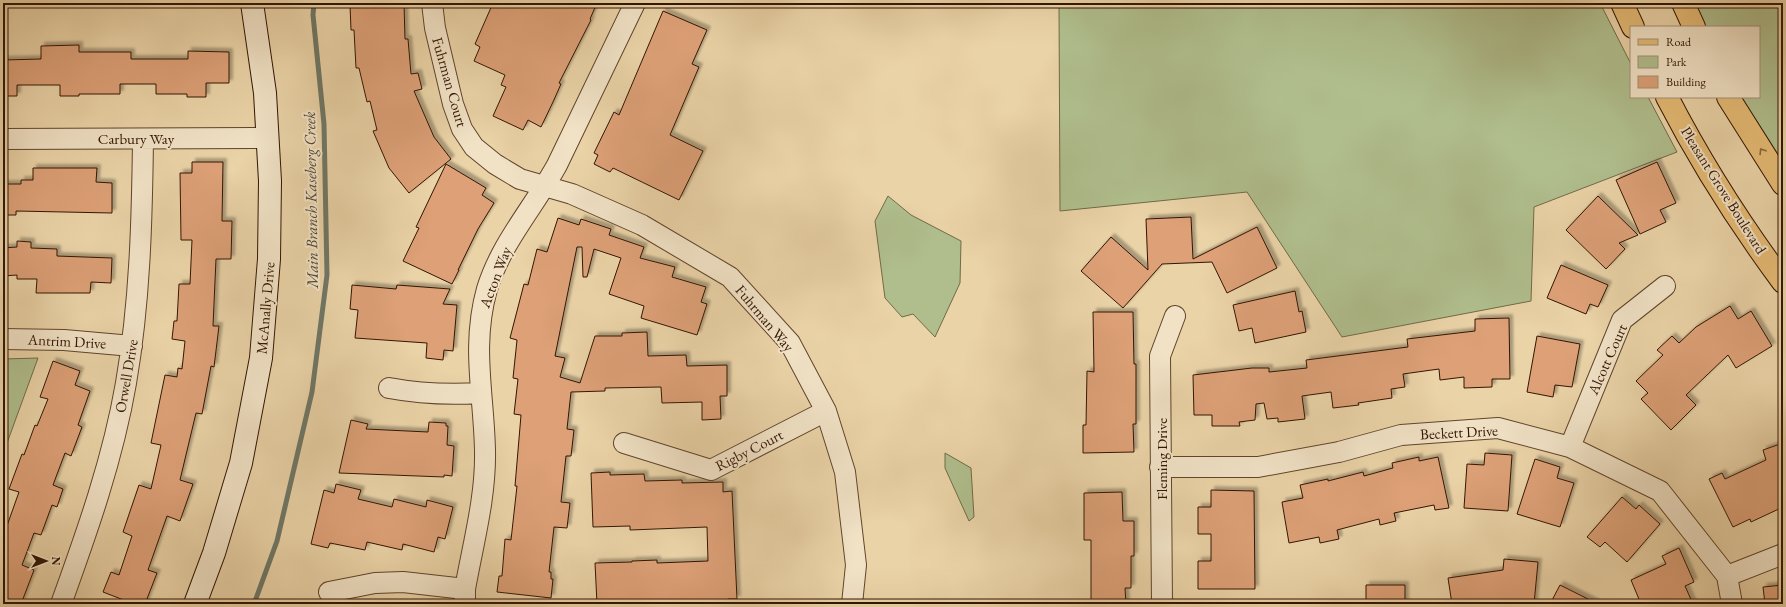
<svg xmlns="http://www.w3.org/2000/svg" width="1786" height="607" font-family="'EB Garamond',serif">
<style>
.green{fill:#b0be8d;stroke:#716a48}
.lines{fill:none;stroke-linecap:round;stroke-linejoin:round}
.stream{stroke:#6f7766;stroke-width:5}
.building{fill:#dda077;stroke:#321502;filter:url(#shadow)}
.street-casing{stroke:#60442b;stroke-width:22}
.secondary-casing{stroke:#321502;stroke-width:24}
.primary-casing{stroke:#321502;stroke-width:24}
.street{stroke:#f1e2c6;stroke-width:20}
.secondary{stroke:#f1e2c6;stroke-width:22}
.primary{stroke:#e5ba74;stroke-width:22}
.oneway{stroke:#8c683b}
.labels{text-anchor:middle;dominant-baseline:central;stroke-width:4;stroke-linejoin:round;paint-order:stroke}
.street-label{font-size:15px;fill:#321502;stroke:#f1e2c6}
.water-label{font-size:16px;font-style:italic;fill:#514634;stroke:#f1e2c6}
</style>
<defs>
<filter id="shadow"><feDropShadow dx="3.5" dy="-3.5" stdDeviation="1" flood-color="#0004"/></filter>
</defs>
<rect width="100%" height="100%" fill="#ead3a7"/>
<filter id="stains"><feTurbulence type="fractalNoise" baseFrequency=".005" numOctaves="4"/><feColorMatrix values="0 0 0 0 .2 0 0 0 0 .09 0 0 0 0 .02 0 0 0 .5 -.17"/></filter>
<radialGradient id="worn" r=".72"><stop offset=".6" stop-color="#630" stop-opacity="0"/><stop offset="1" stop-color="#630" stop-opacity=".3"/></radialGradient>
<!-- green -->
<path class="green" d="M1059,3h541l31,61v33h17l29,55 -143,55 -3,94 -189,36 -95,-145 -187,19z
M1692,3h91v166l-43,-72h19v-70h-55z
M888,196l23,19 50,26 -1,42 -25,54 -22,-23 -11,3 -17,-19 -10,-77z
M38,358l-35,96v-95z
M945,453l26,15 3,49 -5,4 -24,-53z"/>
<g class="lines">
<!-- stream -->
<path class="stream" d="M254,604l23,-63 35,-149 15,-117 -3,-151 -11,-109 1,-12"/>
</g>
<!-- building -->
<path class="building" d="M404,3l1,36h3l3,35 7,-1 4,16 -8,2 20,46 17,22 -42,34 -20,-25 -16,-37 4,-1 -7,-29 -3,1 -8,-34h-3l-2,-38h-3l-1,-25z
M493,3h104l-7,16 1,1 -32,63 2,1 -8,18 -12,25 -13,-7 -5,10 -30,-14 13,-29 -5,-2 4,-10 -31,-14 6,-14 -5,-3z
M663,11l44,19 -15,34 7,3 -29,68 33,16 -24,49 -66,-32 -3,4 -16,-8 4,-9 -4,-2 20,-41 5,3z
M79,45v7h52v7h57v-8l41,1v31h-23v14h-19v-3h-31v-10h-36v10h-41v2h-19v-11h-43v11h-14v-36l38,-1v-13z
M192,162h31l-1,59h10l-1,38h-15l-3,67h6l-5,41 -3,-1 -9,48 -6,-1 -16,67 13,4 -13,37 -13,-5 -19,54 9,3 -12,31h-11l-31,-12 8,-20 8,3 13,-39 -9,-4 16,-47 12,4 10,-44 -10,-2 14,-68 12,2 1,-9 4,1 3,-28 -13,-2 2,-18h3l2,-37h11l2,-44h-11l-1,-67h12z
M1657,162l19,41 -16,7 6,12 -26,12 -24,-54z
M446,164l40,24 -4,7 12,8 -16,26 -20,41h1l-7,14 -49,-23 16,-33 -3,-1z
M33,168h64l-1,14 16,1v30l-96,-2v4h-13v-31h18v-4h12z
M1598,196l40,39 -19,8 6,6 -19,20 -40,-39z
M1191,217l2,42 64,-32 20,41 -50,25 -15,-31 -50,2 -39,44 -42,-37 30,-34 37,33 -2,-51z
M558,218l21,7 2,-6 30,10 -2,6 35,12 -4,11 35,9 -3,10 34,10 -5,15 6,2 -10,31 -56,-17 3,-12 -35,-12 12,-36 -27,-9 -7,28h-4l-1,-30h-5l-22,109 10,2 -5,19 20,6 15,-47h27v-3l25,-1 1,24 38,-1 1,11 40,-1v31h-7l1,23 -19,1v-18l-40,1 -1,-16 -56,1v3l-34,1 -4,37 7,1 -3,26h-5l-5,46 9,1 -3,25 -13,-1 -5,45h2v7h2l-2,19 -54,-6 2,-16h3l3,-37 6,1 6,-54h-2l6,-71 -7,-1 4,-35 -5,-1 4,-38 -7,-2 14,-54 4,1 9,-36 10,3z
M17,241l14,1v6l26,1v7l55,2 -1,25 -20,-1 -1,11h-54l1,-14h-20v-4l-14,1v-28l14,-1z
M1561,265l47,20 -10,22 -8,-3 -4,10 -39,-16z
M352,285l44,4 1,-4 53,4 -7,15 14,1 -4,46 -9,-1 -1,10 -17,-2 1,-15 -72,-5 3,-28 -8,-1z
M1295,291l4,21 3,-1 4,21 -51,11 -3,-15 -13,3 -6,-26z
M1730,306l8,13 13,-8 21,35 -36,22 -8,-13 -42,40 10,10 -25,25 -30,-31 7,-6 -12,-12 27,-26 -6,-5 15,-14 7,7 17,-16z
M1093,312h40l1,52h2v60h-3l1,28 -51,1v-28h3l1,-54 7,1z
M1509,318l1,61h-18v8l-28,1v-11l-24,3 -1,-11 -36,5 2,13 -14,2 1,9 -34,5 1,2 -26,3 -2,-16 -29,4 3,23 -27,3v-4l-11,1 -3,-16 -8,1 -1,16 -16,2 1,4h-28v-11h-18l-1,-40 59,-7h17v4l38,-4 -1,-8 102,-13 -1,-8 68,-8v-12z
M1537,336l43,8 -8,43 -17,-2 -2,12 -26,-5z
M53,361l27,10 -5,14 15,6 -12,34 4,2 -11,29 -6,-3 -12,32 10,4 -6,18 -5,-2 -11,30 -7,-2 -12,32 12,5 -13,34h-18v-67l16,-45 -10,-3 13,-35 2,1 11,-30 2,1 11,-27 -8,-2z
M351,420l17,4 -2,5 62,3 1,-10 17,1v3h2l-1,19 7,1 -2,30 -8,-1v2l-105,-4z
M1783,443v64l-32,15 -1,-3 -17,8 -24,-48 13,-6 3,6 41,-19 -3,-10z
M1485,453l27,2 -4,56 -44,-3 3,-44 17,1z
M1419,457v4l19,-4 11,51 -14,2 -1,-5 -40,8 2,8 -16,4 -1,-6 -42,11 2,9 -19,4 -1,-6 -30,6 -7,-41 21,-4 -3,-13 28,-6v2l35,-9 1,4 29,-8 -1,-5z
M1535,459l25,8 -3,11 17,5 -14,44 -43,-13z
M610,472v3l34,-1 1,7 37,-1v3l41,-1v10l9,-1 5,108h-9v5h-131l-2,-41 37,-1v-1l25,-1v3l51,-2 -1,-34 -77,3v-4l-37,1 -2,-54z
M336,484l25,6 -3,9 34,8 2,-8 32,8 1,-7 26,7 -8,32 -7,-2 -4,15 -31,-8 -1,6 -35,-8 -2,8 -35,-7 -2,5 -17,-4 13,-54 10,3z
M1211,490l43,1 1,98h-57v-28h13v-27h-13v-27h13z
M1122,492l1,29h11v35h-3v32h-6l1,16h-35v-64h-7v-47z
M1622,497l14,12 3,-4 21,19 -33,38 -22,-20 -5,5 -13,-10z
M1679,548l15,34 -9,4 8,18h-52l-10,-24 35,-16 -4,-8z
M1504,559l34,3 -4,42h-82l-4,-26 55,-8z
M1366,585h39v19h-39z
M1560,585l38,19h-48z
M1783,585v19h-18l-2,-17z"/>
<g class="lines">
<!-- street casing -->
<g class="street-casing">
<path id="street" d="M432,3l3,25 18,76 9,25 12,18 21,17 25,15 52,15 70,31 88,52 60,66 36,68 19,61 11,93 -4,39
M3,139l265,-1
M3,339l61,1 68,6
M389,388c32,6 59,7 91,5
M624,443l87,27 115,-59
M1570,447l52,-127 43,-34
M1160,467h98l81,-15 62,-17 97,-7 72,19 90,44 67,85 5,28
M1727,576l56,-22
M329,592l46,-9 28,-1 62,7
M61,604c26,-72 52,-145 65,-221 14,-81 16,-162 17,-244
M465,604v-15c8,-45 21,-92 20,-138 -1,-56 -14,-105 2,-162 14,-46 47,-82 70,-124l78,-162
M1162,604l-2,-248 15,-40"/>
</g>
<!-- secondary casing -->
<g class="secondary-casing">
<path id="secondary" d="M195,604l19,-51 27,-90 20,-105 8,-99 1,-78 -5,-88 -13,-90"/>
</g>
<!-- primary casing -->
<g class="primary-casing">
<path id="primary" d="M1622,3l11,24
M1683,3l11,24
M1667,97c33,64 73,127 116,185
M1728,97l55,87"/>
</g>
<!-- street -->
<use href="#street" class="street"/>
<!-- secondary -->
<use href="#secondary" class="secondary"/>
<!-- primary -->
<use href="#primary" class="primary"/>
</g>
<!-- one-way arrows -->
<defs><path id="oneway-chevron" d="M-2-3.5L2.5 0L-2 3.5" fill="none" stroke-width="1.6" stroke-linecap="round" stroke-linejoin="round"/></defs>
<use class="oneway" href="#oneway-chevron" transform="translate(1762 151) rotate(-122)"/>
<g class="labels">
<!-- street labels -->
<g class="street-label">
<text transform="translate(450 82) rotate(74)">Fuhrman Court</text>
<text x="136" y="138">Carbury Way</text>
<text transform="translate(1724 190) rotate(58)">Pleasant Grove Boulevard</text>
<text transform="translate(495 277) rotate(-69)">Acton Way</text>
<text transform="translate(265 308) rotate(-85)">McAnally Drive</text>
<text transform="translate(765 318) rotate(50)">Fuhrman Way</text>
<text transform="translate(67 341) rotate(3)">Antrim Drive</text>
<text transform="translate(1607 359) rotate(-66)">Alcott Court</text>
<text transform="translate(126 376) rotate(-80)">Orwell Drive</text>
<text transform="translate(1459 432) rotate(-3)">Beckett Drive</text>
<text transform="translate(749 450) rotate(-27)">Rigby Court</text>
<text transform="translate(1161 459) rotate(-90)">Fleming Drive</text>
</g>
<!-- water labels -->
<g class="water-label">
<text transform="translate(311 200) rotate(-91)">Main Branch Kaseberg Creek</text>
</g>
</g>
<!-- margin -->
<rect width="1786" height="607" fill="none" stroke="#ead3a7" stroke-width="16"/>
<rect x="4" y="4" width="1778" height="599" fill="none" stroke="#321502" stroke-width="2"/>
<rect x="8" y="8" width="1770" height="591" fill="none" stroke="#321502"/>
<!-- legend -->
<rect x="1630" y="26" width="130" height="72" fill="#f1e2c6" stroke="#a59078"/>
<rect x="1638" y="39" width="20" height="6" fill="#e5ba74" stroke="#a59078"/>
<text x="1666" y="46" font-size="12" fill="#321502">Road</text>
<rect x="1638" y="56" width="20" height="12" fill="#b0be8d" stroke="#a59078"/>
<text x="1666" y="66" font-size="12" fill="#321502">Park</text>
<rect x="1638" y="76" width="20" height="12" fill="#dda077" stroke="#a59078"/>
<text x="1666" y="86" font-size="12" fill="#321502">Building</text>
<!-- north arrow -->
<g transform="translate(46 561) rotate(90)" stroke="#f1e2c6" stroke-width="3" paint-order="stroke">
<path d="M0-3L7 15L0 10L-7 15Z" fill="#321502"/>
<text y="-6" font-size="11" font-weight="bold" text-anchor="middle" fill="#321502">N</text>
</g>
<rect width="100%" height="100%" filter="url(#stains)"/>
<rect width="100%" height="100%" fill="url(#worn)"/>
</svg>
